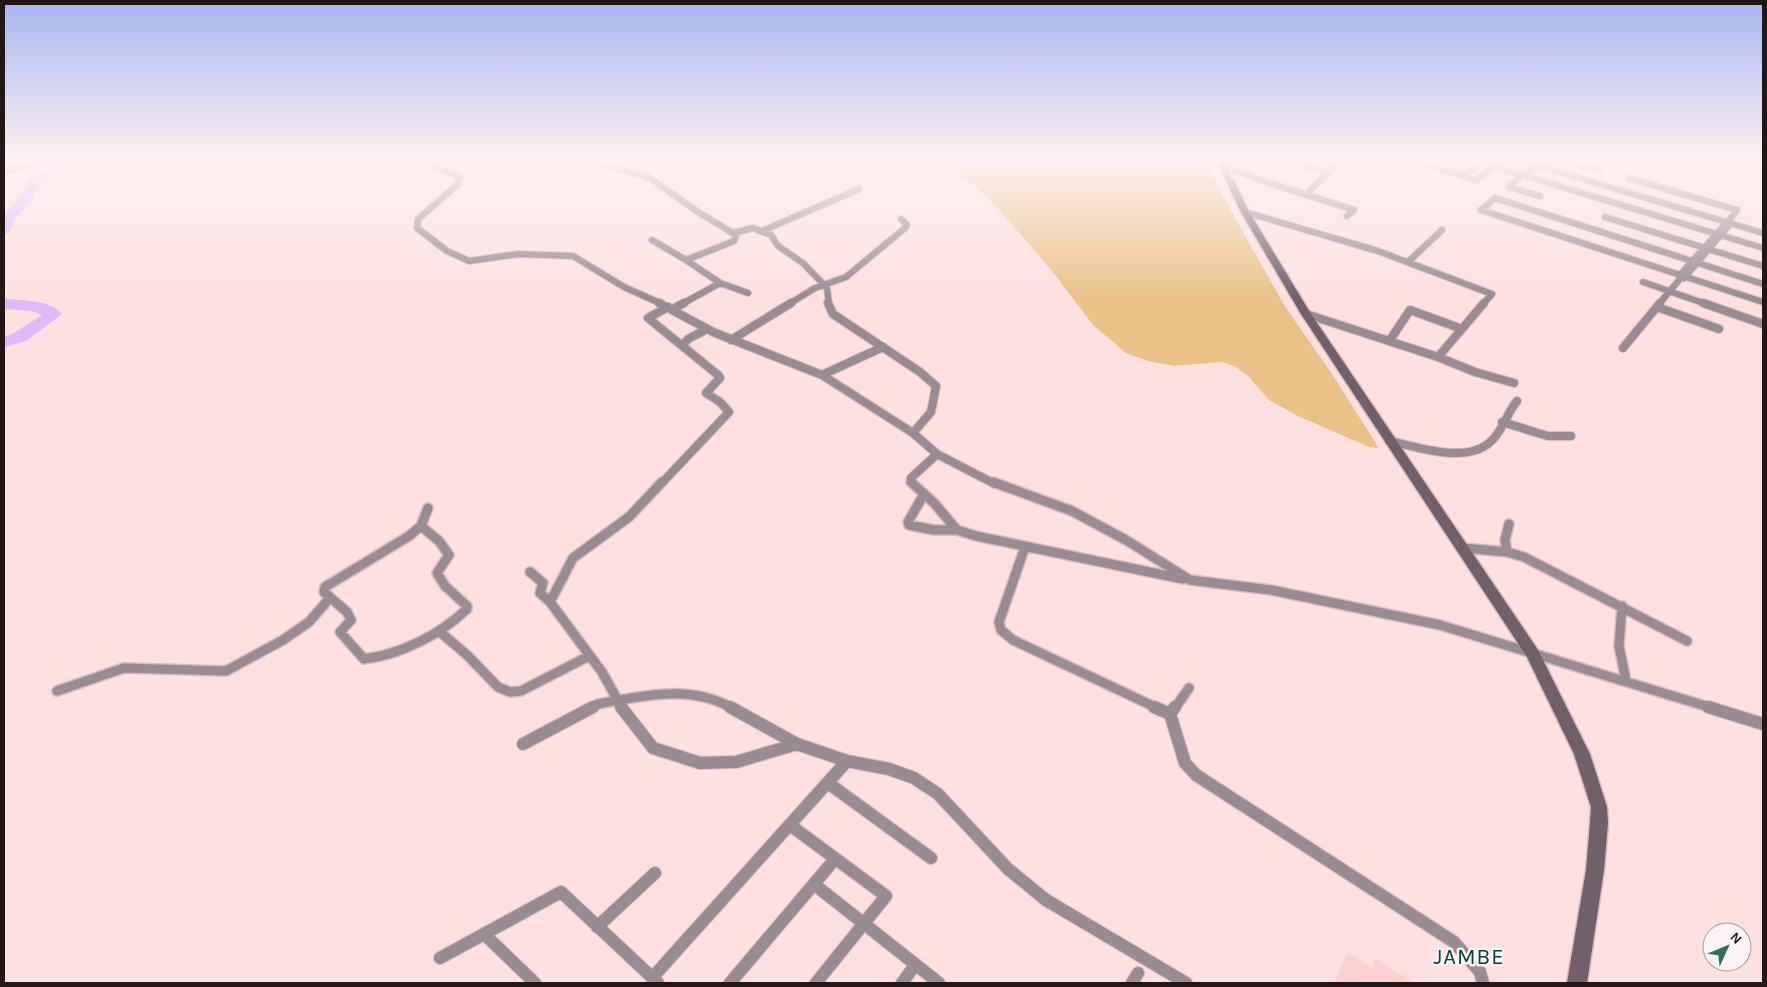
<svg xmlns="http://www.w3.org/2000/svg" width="1767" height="987" font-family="Karla,sans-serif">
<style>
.built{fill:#fdd0d2}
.green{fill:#eac288}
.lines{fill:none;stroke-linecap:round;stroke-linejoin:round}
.river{fill:#e0b9fb;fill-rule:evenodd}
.street-far3-casing{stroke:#d7bcbd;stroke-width:8}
.street-far2-casing{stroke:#d7bcbd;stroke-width:10}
.street-far1-casing{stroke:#d7bcbd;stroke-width:12}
.street-casing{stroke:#d7bcbd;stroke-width:14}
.secondary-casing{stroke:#d7bcbd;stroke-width:3}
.street-far3{stroke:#988b92;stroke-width:6}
.street-far2{stroke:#988b92;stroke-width:8}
.street-far1{stroke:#988b92;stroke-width:9}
.street{stroke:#988b92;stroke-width:12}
.secondary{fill:#715f6a;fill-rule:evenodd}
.labels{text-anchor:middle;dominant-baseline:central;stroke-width:5;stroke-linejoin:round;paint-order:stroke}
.near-quarter-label{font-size:22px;letter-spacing:1px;fill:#094033;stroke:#fbf3f4}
</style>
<rect width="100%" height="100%" fill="#fee0e1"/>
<!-- built -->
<path class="built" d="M1347,952l25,15 2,-9 41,25h-80z"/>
<!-- green -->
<path class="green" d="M927,160h280l14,33 63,112 46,66 49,77 -10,-1 -71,-31 -29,-16 -20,-23 -13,-10 -14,-5 -48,4 -26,-5 -22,-8 -33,-28 -41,-54 -55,-64 -24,-23z"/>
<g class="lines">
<!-- river -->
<path class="river" d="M62,160h19l-41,24 -8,17 -17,17 -6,15 -5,1v-19l17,-19 9,-17z
M4,299c16,1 48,1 58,15l-36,27 -22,6v-10l10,-4 28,-18 -10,-4 -28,-2z"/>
<!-- street-far3 casing -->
<g class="street-far3-casing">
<path id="street-far3" d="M420,160l40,17 -3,8 -39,34 -1,9 30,23 22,10 49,-7 55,2 51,31 38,17
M587,160l63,18 48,34 35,21 3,3 -2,5 -48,19 34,23 28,10
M1408,160l55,16
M1484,160l-21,16 13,4 26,-20
M4,162l7,-2
M1294,162l33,11
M1538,164l27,-3 34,9
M1223,165l40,16 91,29 -7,6
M1492,167l31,8 13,-10 227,68
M4,172l42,-12
M1629,178l108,32 -8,10
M1305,195l36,-35
M1540,196l-31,-9 14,-12 240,73
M1481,210l282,92
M1481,210l14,-12 197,63
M1245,212l133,39 114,43 -9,10
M1605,217l158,49
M762,231l97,-42
M733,233l20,-5 18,7 7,11 25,17 24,25 2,16
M652,240l34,20
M1408,262l34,-32
M1698,263l65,21
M1643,282l63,22
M682,304l38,-21
M789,304l26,-16 31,-11 59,-49 2,-3 -6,-6
M1659,304l20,-24 1,-5 49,-55 2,3 -47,55"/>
</g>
<!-- street-far2 casing -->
<g class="street-far2-casing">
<path id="street-far2" d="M659,303l54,29 109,43 91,58 24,21 58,30
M828,303l5,11 87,58 16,14 -5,26 -18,21
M1703,303l60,21
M1657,307l62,22
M673,309l11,-6
M1306,314l132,43 46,-54
M731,340l60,-37
M1390,340l20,-30 52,19
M683,345l5,-6 19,-10
M1623,348l37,-45
M1438,357l37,15 39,11
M822,375l61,-28
M1502,422l46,14h23
M1389,441c31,6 82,26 106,-4 9,-11 13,-25 22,-36
M661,484l68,-72 -9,-10 -14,-9 14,-15 -2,-3 -70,-57 20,-11
M913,484l-2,-6 26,-24"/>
</g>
<!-- street-far1 casing -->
<g class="street-far1-casing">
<path id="street-far1" d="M911,482l23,21 23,27 19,6 207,43
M993,482l79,29 54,29 64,40 81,10 169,35 272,83
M924,494l-16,28 1,3 25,5h23
M421,526l18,15 10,14 -12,18 8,13 22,20v3c-26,25 -67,46 -103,50l-24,-27 11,-12 -4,-8 -23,-20 1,-5 84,-51z
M421,526l7,-18
M1025,547l-26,75 2,8 12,10 144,68
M1463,548l44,4 17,5 163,84
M1507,552l-2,-12 4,-16
M530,572l13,11 -3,10 10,9 52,70 20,36
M550,602l23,-44 56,-41 33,-35
M1622,606l-3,40 7,35
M439,631l28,24 31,32 12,5 11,-1 68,-35
M57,691l67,-23 102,3 57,-31 26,-18 20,-23
M591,708l7,-4c46,-8 91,-20 134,4
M1175,708l14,-20"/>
</g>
<!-- street casing -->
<g class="street-casing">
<path id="street" d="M621,707l32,41 47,15 36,-1 61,-18 50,17 42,8 25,9 24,16 70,75 38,31 140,83
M730,707l67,37
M1154,707l16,7
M1175,707l-5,7 15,49 11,12 258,167 26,30 3,11
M1708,707l55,17
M523,744l70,-37
M828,783l103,75
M790,825l96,71 -70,87
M815,885l124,98
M597,927l58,-54
M485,935l50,48
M440,958l121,-66 97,91
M652,978l195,-217
M730,983l105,-124
M902,983l13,-18
M1132,983l6,-10"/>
</g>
<!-- secondary casing -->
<g class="secondary-casing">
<path id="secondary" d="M1216,160h8l25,52 62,102 227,336 52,104 17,53 1,16 -4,47 -17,113h-20l19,-113 4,-47 1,-16 -17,-53 -47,-97 -226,-343 -60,-102z"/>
</g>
<!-- street-far3 -->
<use href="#street-far3" class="street-far3"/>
<!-- street-far2 -->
<use href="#street-far2" class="street-far2"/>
<!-- street-far1 -->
<use href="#street-far1" class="street-far1"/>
<!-- street -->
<use href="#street" class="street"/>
<!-- secondary -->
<use href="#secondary" class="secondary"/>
</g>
<!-- sky -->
<linearGradient id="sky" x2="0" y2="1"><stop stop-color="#a5b6f0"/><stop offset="0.54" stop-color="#fff1f2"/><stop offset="1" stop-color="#fff1f2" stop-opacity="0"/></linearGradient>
<rect width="1767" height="298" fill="url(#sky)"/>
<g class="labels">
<!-- near-quarter labels -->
<g class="near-quarter-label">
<text x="1469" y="957">JAMBE</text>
</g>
</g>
<!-- border -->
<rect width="1767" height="987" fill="none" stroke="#241718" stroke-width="10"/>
<!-- north arrow -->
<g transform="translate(1727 947) rotate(46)"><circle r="24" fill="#fbf3f4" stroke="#a59b9c"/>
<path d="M0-4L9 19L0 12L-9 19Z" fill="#31705e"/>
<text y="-8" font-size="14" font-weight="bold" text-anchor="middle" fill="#241718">N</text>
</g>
</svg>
